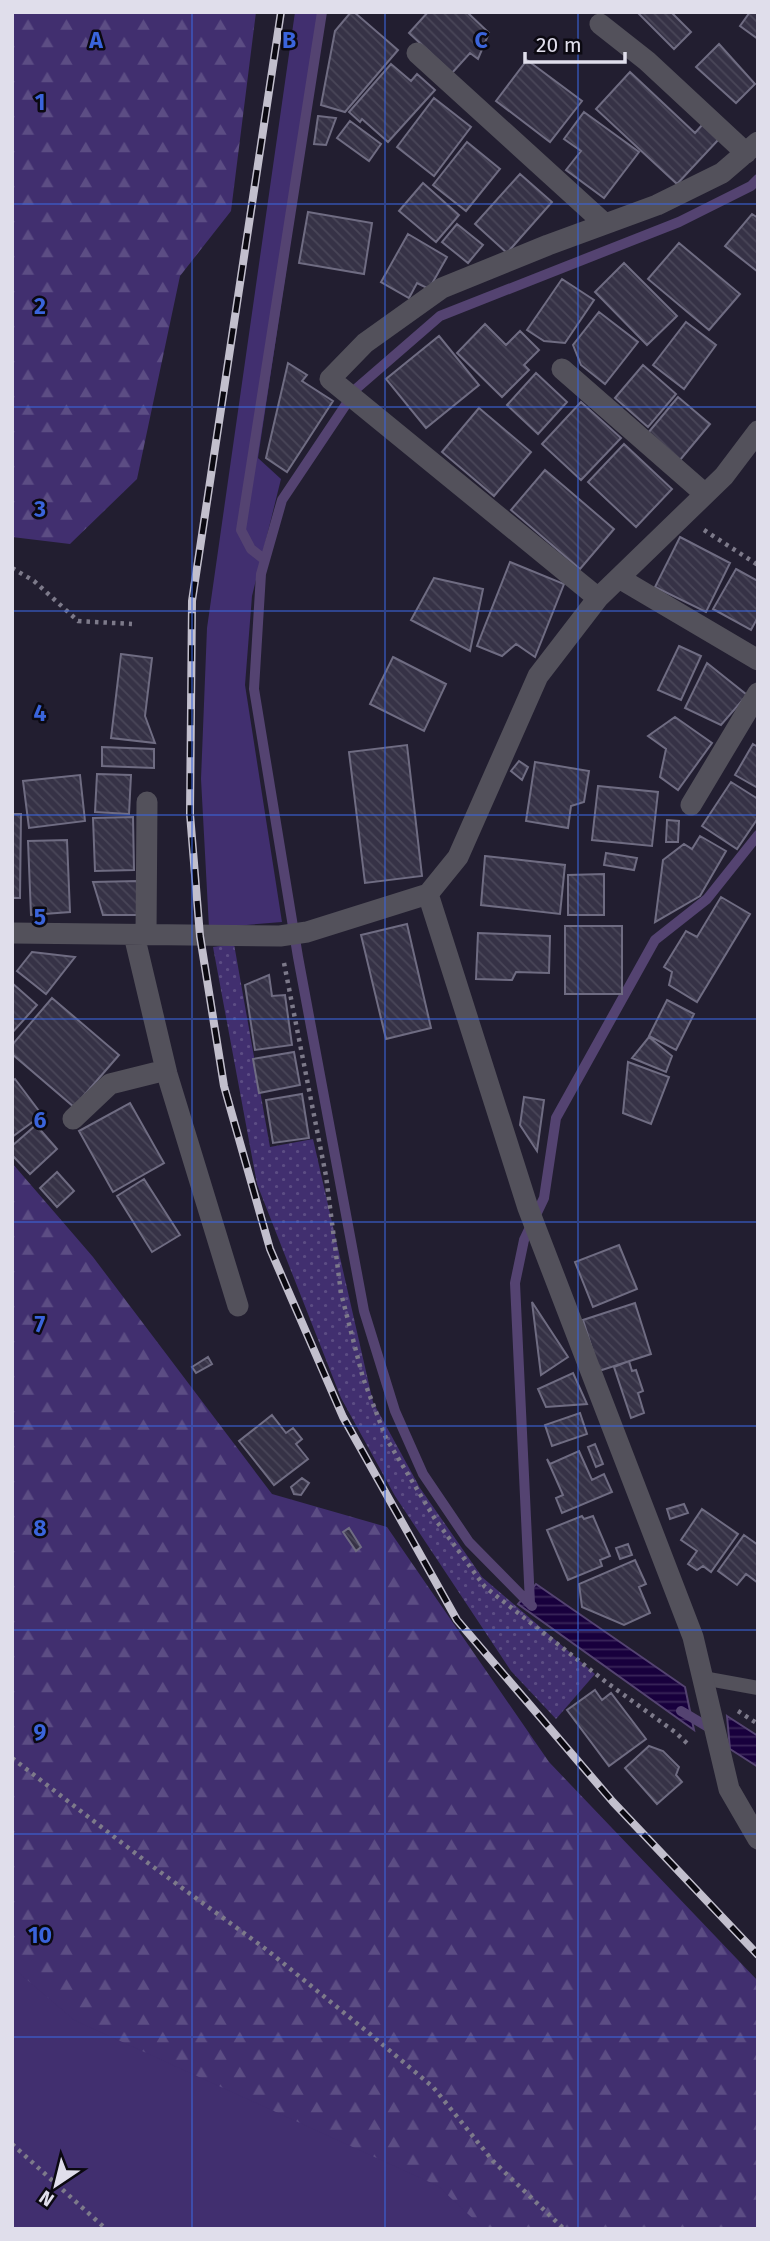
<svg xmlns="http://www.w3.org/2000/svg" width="770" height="2241" font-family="'Fira Sans',sans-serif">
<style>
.grass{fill:url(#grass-dots)}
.forest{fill:url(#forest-firs)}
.green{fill:#412f6f}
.water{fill:url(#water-rules);stroke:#544371;stroke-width:2}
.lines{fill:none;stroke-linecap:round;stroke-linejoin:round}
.stream{stroke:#544371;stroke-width:10}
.building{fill:url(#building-back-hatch);stroke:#6f6c82;stroke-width:2}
.path{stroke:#7d7a8a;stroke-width:4.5;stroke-dasharray:3.5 5;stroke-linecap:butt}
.service{stroke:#53515b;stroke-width:14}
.minor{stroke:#53515b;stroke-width:21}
.rail-casing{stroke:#c2bfcd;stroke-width:8}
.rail{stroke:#0b0911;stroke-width:5;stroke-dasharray:16;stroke-linecap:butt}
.grid{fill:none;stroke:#3a64db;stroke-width:2;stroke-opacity:0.55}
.grid-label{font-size:23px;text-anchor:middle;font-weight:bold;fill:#3a64db;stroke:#0b0911;stroke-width:5;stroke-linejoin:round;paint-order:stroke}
</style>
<defs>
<pattern id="grass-dots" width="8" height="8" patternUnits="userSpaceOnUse" patternTransform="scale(1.75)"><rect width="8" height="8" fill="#412f6f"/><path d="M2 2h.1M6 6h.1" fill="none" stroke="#5c4d84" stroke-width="1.8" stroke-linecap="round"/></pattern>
<pattern id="forest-firs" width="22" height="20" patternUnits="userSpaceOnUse" patternTransform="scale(1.75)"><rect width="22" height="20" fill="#412f6f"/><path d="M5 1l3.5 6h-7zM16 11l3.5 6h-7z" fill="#5c4d84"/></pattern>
<pattern id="water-rules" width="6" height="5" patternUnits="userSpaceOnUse" patternTransform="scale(1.75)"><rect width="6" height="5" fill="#18003d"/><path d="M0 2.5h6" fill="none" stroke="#392559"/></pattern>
<pattern id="building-back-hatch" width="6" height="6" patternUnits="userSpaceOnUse" patternTransform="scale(1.75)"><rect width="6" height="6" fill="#363246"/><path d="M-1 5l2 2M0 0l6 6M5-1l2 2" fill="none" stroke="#494658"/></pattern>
</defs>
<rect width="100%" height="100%" fill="#221e30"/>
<!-- grass -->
<path class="grass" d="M234,944l36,203 43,-8 60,263 47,86 62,89 113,97 -39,45 -45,-48 -116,-175 -54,-98 -84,-214 -44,-237z"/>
<!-- forest -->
<path class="forest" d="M12,12h244l-25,199 -51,65 -43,203 -67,65 -58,-7z
M12,1163l81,94 179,237 115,33 162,235 209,219v248h-746z"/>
<!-- green -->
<path class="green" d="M295,12h30l-67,446 23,21 -29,117 -7,89 37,237 -73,6 -8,-149 6,-151z
M12,1967l62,53 364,166 46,43h-472z"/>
<!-- water -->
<path class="water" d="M536,1584l149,103 9,43 -176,-126z
M727,1716l31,20v31l-28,-18z"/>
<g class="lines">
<!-- stream -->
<path class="stream" d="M265,560l-14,-11 -10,-19 81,-518
M530,1603l-15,-320 9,-43 20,-42 12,-80 99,-178 52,-41 51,-64
M532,1606l-63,-64 -46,-68 -28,-63 -31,-100 -66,-354 -44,-268 7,-115 21,-74 75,-112 83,-72 239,-94 72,-36 7,-7
M681,1711l32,19"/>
</g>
<!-- building -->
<path class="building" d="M351,12h3l44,38 -53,62 -24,-7 14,-74z
M428,12h39l22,21 -11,26 -8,-6 -18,20 -43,-40z
M671,12l20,20 -17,17 -36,-36z
M750,12h8v27l-18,-13z
M719,44l36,40 -19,19 -40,-36z
M527,60l55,41 -32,41 -54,-41z
M391,64l20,17 6,-7 18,16 -47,52 -26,-23 -2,3 -11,-10z
M630,72l65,61 8,-9 16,15 -42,45 -81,-75z
M434,98l37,29 -37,49 -37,-29z
M584,112l55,40 -35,46 -38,-28 15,-19 -17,-12z
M318,116l18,2 -10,27 -12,-1z
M350,121l31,23 -12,17 -32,-23z
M467,142l33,27 -34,42 -33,-26z
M520,174l32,28 -45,51 -32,-29z
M423,183l36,32 -23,27 -37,-31z
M308,212l64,11 -8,51 -65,-11z
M752,214l6,4v54l-33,-26z
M457,224l26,21 -15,18 -26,-21z
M408,234l39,23 -18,32 -12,-6 -8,15 -28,-16z
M679,243l61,51 -31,36 -61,-51z
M624,263l53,53 -30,29 -52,-53z
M562,279l32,21 -29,43 -21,-2 -17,-11z
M599,312l39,30 -33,42 -24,-19 -8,-20z
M686,322l30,23 -32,44 -31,-24z
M485,324l21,21 14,-14 19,19 -15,15 5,5 -27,27 -45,-44z
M439,336l40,49 -53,43 -40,-49z
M288,363l19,12 -5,6 31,20 -46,71 -21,-14z
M643,365l33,29 -28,33 -33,-29z
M536,373l31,29 -29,32 -31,-29z
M678,397l32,27 -30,36 -32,-27z
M581,402l40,36 -40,42 -39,-36z
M479,408l52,44 -37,44 -52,-44z
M624,444l48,45 -36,38 -48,-45z
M545,470l69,59 -34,40 -69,-59z
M680,537l50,26 -24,49 -51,-25z
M510,562l54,22 -29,73 -19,-13 -14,12 -25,-10z
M736,569l22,12v36l-7,13 -38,-21z
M434,578l49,11 -13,62 -59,-31z
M679,646l22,10 -20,44 -23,-10z
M121,654l31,4 -7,58 10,27 -44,-5z
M393,657l53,27 -22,47 -54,-27z
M707,663l40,32 -26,30 -36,-17z
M675,717l37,26 -34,47 -18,-13 6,-28 -18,-13z
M753,744l5,3v41l-23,-13z
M407,745l15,131 -57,7 -16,-131z
M102,747l52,2v19l-52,-2z
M519,761l9,6 -6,13 -11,-9z
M535,762l54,9 -5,31 -13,4 -3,22 -42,-7z
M97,774l34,1 -2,39 -34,-2z
M80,775l5,46 -56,7 -6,-47z
M731,782l27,17v19l-21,31 -35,-23z
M598,786l60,6 -6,54 -60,-6z
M12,814h9l-1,84h-8z
M133,817l1,53 -39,1 -2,-53z
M667,820l12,1 -1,21h-12z
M700,836l26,15 -26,45 -45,26 8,-62 21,-16 8,5z
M67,840l3,72 -39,3 -3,-74z
M606,853l31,5 -3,12 -30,-5z
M485,856l80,9 -5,49 -79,-9z
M604,874v41h-36v-40z
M137,881l1,34h-35l-10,-33z
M721,897l29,17 -53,88 -28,-17 3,-13 -8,-5 22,-36 11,6z
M407,924l24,104 -45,11 -25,-104z
M565,926h57v68h-57z
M478,933l72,3 -1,37 -33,-1 -4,8 -36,-1z
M32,952l43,5 -29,37 -29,-23z
M269,975l3,21 13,-1 7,50 -37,5 -10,-65z
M12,983l25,22 -25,28z
M52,998l67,57 -45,52 -62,-53v-9z
M667,1000l27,14 -18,36 -27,-14z
M649,1037l23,19 -6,16 -34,-14z
M294,1052l6,33 -41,8 -6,-34z
M628,1062l41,15 -18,47 -28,-11z
M15,1079l27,36 -30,22v-56z
M302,1094l7,44 -36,5 -7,-43z
M524,1097l20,3 -7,51 -17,-26z
M130,1103l34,60 -51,29 -34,-61z
M36,1125l21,24 -27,25 -18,-19v-9z
M57,1172l17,19 -17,16 -17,-19z
M144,1179l36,56 -28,17 -35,-56z
M619,1245l18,44 -44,18 -18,-45z
M532,1302l36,55 -27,18z
M635,1303l16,51 -52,17 -16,-51z
M208,1357l4,7 -16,9 -4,-6z
M629,1361l3,10 4,-1 7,21 -5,2 6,20 -13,5 -17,-51z
M573,1373l14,31 -41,3 -8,-18z
M580,1413l7,21 -35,12 -7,-21z
M272,1415l14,18 7,-5 9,11 -6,5 12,15 -34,26 -35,-44z
M595,1444l8,20 -7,3 -8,-20z
M579,1451l13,29 12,-6 8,18 -50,21 -6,-15 7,-3 -16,-36 3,5z
M302,1478l7,5 -8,12 -7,-1 -3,-7z
M684,1504l4,9 -18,6 -3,-10z
M702,1509l36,25 -27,38 -8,-6 -6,4 -9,-6 9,-13 -16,-11z
M582,1516l2,3 9,-3 17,40 -10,4 2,6 -34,14 -21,-50z
M349,1528l12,19 -5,4 -13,-19z
M744,1535l14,10v38l-12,-9 -9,11 -19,-14z
M628,1544l4,11 -12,4 -4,-11z
M635,1560l11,24 -7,3 11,26 -26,12 -42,-18 -3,-23z
M595,1690l7,10 9,-7 35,46 -37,27 -42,-56z
M649,1746l14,5 16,16 -3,8 6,7 -25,22 -32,-36z"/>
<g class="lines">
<!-- path -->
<path class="path" d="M704,530l54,35
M12,568l22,13 44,40 54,3
M284,963l42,213 15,117 22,85 23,60 49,81 50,68 121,95 69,50 15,14
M738,1711l20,13
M12,1758l136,105 119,87 103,84 63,53 60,74 71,68
M12,2144l94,85"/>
<!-- service -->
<path class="service" d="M703,1678l55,10"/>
<!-- minor -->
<path class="minor" d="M600,24l47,37 99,92
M417,53l188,171
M562,369l143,125
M619,578l139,82
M598,598l-268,-219 35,-36 77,-55 106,-43 109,-40 65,-32 36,-31
M691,805l67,-112
M428,894l100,314 165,429 36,152 29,50
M12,933l268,3 27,-4 121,-38 30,-37 80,-181 60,-78 126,-122 34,-45
M134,935l33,139 71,232
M146,935l1,-133
M73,1119l37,-35 56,-14"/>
<!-- rail casing -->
<g class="rail-casing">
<path id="rail" d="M281,12l-89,589 -2,213 10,122 24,150 46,163 73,168 114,203 156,182 145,153"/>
</g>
<!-- rail -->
<use href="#rail" class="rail"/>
</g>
<!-- grid -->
<path class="grid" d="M192,12v2217M385,12v2217M578,12v2217M12,204h746M12,407h746M12,611h746M12,815h746M12,1019h746M12,1222h746M12,1426h746M12,1630h746M12,1834h746M12,2037h746"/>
<g class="grid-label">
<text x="96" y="48">A</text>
<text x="289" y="48">B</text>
<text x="481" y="48">C</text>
<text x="40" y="110">1</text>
<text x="40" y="314">2</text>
<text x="40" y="517">3</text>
<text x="40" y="721">4</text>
<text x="40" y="925">5</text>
<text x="40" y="1128">6</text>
<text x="40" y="1332">7</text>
<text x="40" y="1536">8</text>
<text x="40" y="1740">9</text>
<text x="40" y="1943">10</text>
</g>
<!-- border -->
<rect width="770" height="2241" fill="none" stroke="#e0deeb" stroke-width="28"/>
<!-- north arrow -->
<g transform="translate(56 2185) rotate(215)" stroke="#0b0911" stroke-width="5" paint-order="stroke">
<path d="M0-5L12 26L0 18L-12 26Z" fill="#e0deeb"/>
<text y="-10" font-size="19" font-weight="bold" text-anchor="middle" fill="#e0deeb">N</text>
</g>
<!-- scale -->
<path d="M525 52v10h100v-10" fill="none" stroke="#e0deeb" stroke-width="3.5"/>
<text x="536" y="52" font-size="21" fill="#e0deeb" stroke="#0b0911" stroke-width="5" paint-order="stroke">20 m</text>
</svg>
